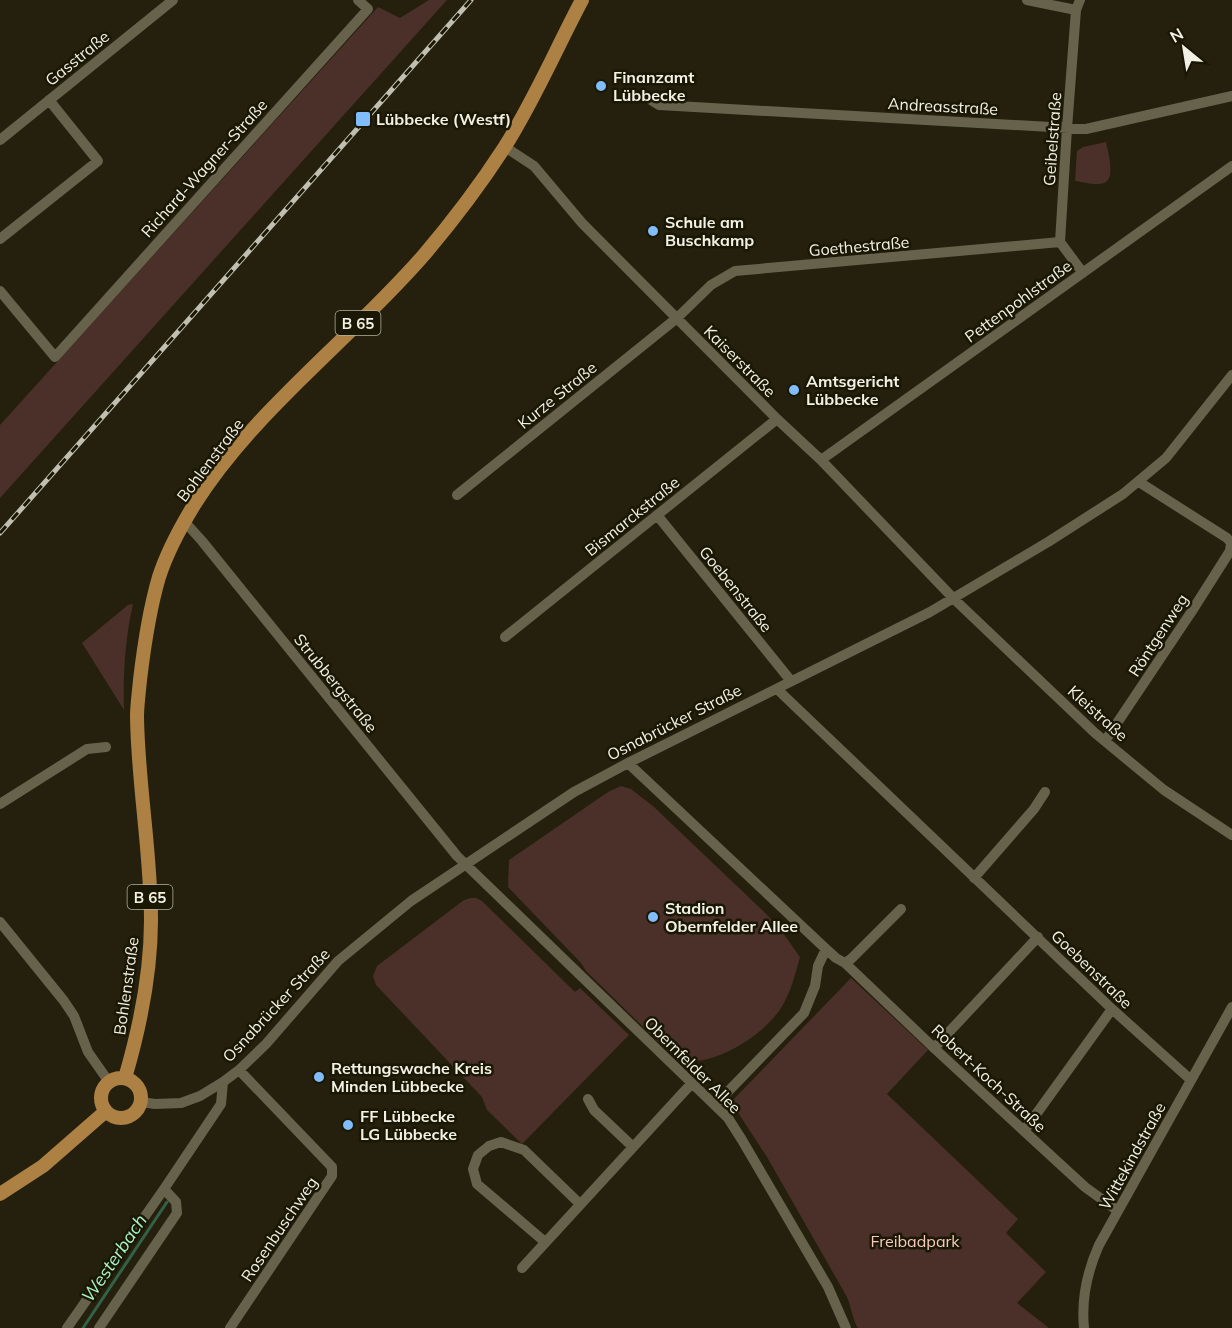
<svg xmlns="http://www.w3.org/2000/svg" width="1232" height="1328" font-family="Mulish,sans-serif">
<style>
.green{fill:#4a3028}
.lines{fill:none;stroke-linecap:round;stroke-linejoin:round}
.stream{stroke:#336148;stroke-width:3}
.minor{stroke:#66624c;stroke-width:10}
.major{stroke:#ad8144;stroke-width:14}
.rail-casing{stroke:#c1bfb1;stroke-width:5}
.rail{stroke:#1a1705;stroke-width:3;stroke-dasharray:9;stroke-linecap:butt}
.poi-dot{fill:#80bdfa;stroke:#1a1705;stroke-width:2}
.labels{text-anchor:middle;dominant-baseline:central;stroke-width:5;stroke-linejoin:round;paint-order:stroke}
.shield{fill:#1a1705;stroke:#b2b0a2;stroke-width:1.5}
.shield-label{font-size:15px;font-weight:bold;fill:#f3f1e5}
.street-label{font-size:16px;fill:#f3f1e5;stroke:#1a1705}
.poi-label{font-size:16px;font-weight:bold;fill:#f3f1e5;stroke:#1a1705;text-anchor:start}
.park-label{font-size:16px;fill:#f9cabc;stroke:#1a1705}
.water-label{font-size:18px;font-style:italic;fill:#a7f3c8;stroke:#1a1705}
</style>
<rect width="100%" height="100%" fill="#24200d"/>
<!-- green -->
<path class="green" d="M429,0h18l-447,498v-73l378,-418 22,11z
M1106,142c2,10 10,36 -2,41 -8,3 -21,-1 -29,-2l2,-30 6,-4z
M133,604c-8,35 -10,70 -9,106l-42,-67 46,-38z
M621,786l10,3 23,18 106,101 18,18 22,31c-5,18 -9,35 -19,51 -19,29 -68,59 -103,53l-92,-90 -5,-8 -73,-76 1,-27 99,-68z
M471,898h5l6,3 93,91 5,-4 49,47 -107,109 -35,-34 -5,-13 -106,-112 -3,-9 4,-10 87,-66z
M851,978l77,72 -41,44 131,125 -12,14 40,39 -29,31 32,25h-191c-5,-7 -7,-22 -11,-31l-80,-140 -36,-55z"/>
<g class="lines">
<!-- stream -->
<path class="stream" d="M83,1328l84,-126"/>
<!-- minor -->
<path class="minor" d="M1027,0l49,10
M1080,0l-4,10 -9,118 -7,114 23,31
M651,100l8,5 427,24 146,-33
M0,140l173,-140
M505,147l29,19 48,57 195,196 44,41 133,139 141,134 69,57 68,45
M0,239l98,-78 -49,-61
M0,291l55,66 313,-348 -10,-9
M821,460l411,-294
M457,495l220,-177 34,-33 24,-14 325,-29
M657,515l134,166
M184,521l18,20 255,315 271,262 14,22 86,147 18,41
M505,637l272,-218
M777,689l335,320 79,71
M1105,741l87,-130 38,-60 1,-8 -4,-5 -88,-56
M628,763l198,186 10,9 9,5 89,85 90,83 61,56 33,24
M0,804l87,-55 19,-2
M974,878l60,-69 11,-17
M0,922l64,79 10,15 14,36 21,30
M845,963l6,-4 50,-50
M934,1048l104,-111
M588,1099l6,11 39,37
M141,1102l14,2 26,-1 19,-7 23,-14 16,-12 27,-26 72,-83 73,-60 163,-109 54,-29 302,-151 118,-70 75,-48 43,-36 66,-83
M715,1105l89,-92 11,-27 3,-20 8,-17
M1024,1131l88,-122
M545,1242l-68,-58 -4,-15 5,-14 11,-9 12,-4 23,8 56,54
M522,1268l170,-185
M67,1328l97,-139 57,-85 2,-22
M99,1328l78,-115 -1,-11 -12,-13
M230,1328l102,-152v-9l-93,-97
M1084,1328c-3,-30 3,-56 15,-83l133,-238"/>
<!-- major -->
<path class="major" d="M125,1078c15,-51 26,-104 26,-158 0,-68 -13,-135 -14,-203 0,-12 2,-25 3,-37 4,-34 9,-69 19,-103 8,-25 21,-49 35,-72 61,-96 155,-164 229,-249 29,-34 57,-71 81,-108 30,-47 52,-99 78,-148
M101 1098a20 20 0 1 1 40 0a20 20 0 1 1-40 0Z
M0,1194l43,-28 63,-55"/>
<!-- rail casing -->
<g class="rail-casing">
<path id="rail" d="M0,533l471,-533"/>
</g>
<!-- rail -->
<use href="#rail" class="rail"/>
</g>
<!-- markers -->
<g class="poi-dot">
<circle cx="601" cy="86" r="6"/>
<rect x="355" y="111" width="16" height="16" rx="3"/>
<circle cx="653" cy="231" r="6"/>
<circle cx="794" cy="390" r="6"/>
<circle cx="653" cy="917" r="6"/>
<circle cx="319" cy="1077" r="6"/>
<circle cx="348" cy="1125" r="6"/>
</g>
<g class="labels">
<!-- shield labels -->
<g class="shield">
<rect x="335.5" y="311" width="45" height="24" rx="4.5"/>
<rect x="127.5" y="885" width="45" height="24" rx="4.5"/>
</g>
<g class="shield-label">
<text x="358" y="323">B 65</text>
<text x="150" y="897">B 65</text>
</g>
<!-- street labels -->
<g class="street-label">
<text transform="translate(77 58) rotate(-39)">Gasstraße</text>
<text transform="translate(943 106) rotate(3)">Andreasstraße</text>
<text transform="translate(1052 139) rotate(-86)">Geibelstraße</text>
<text transform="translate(204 168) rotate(-48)">Richard-Wagner-Straße</text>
<text transform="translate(859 246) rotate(-5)">Goethestraße</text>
<text transform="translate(1018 301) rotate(-36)">Pettenpohlstraße</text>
<text transform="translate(740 361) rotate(45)">Kaiserstraße</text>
<text transform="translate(557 395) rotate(-39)">Kurze Straße</text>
<text transform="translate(210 460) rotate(-53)">Bohlenstraße</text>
<text transform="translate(632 516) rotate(-39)">Bismarckstraße</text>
<text transform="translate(736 589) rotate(51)">Goebenstraße</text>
<text transform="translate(1158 635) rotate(-57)">Röntgenweg</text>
<text transform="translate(336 683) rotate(51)">Strubbergstraße</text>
<text transform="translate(1098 713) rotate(42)">Kleistraße</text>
<text transform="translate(674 722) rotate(-27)">Osnabrücker Straße</text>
<text transform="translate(1092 969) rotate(44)">Goebenstraße</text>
<text transform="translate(126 986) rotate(-82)">Bohlenstraße</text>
<text transform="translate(276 1005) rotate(-47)">Osnabrücker Straße</text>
<text transform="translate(693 1065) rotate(45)">Obernfelder Allee</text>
<text transform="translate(989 1078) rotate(43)">Robert-Koch-Straße</text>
<text transform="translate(1132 1156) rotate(-61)">Wittekindstraße</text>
<text transform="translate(279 1229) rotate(-56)">Rosenbuschweg</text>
</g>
<!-- poi labels -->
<g class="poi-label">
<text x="613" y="77">Finanzamt<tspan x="613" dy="18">Lübbecke</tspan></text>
<text x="376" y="119">Lübbecke (Westf)</text>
<text x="665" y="222">Schule am<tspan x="665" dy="18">Buschkamp</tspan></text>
<text x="806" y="381">Amtsgericht<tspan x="806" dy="18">Lübbecke</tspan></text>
<text x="665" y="908">Stadion<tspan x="665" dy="18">Obernfelder Allee</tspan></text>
<text x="331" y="1068">Rettungswache Kreis<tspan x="331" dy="18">Minden Lübbecke</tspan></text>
<text x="360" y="1116">FF Lübbecke<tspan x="360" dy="18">LG Lübbecke</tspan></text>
</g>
<!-- park labels -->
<g class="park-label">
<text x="915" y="1241">Freibadpark</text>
</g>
<!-- water labels -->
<g class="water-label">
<text transform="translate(114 1258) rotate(-56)">Westerbach</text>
</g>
</g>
<!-- north arrow -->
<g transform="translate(1184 48) rotate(330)" stroke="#1a1705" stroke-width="4.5" paint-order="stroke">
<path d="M0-4.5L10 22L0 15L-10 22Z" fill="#f3f1e5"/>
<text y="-9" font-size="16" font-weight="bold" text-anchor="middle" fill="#f3f1e5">N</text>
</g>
</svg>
